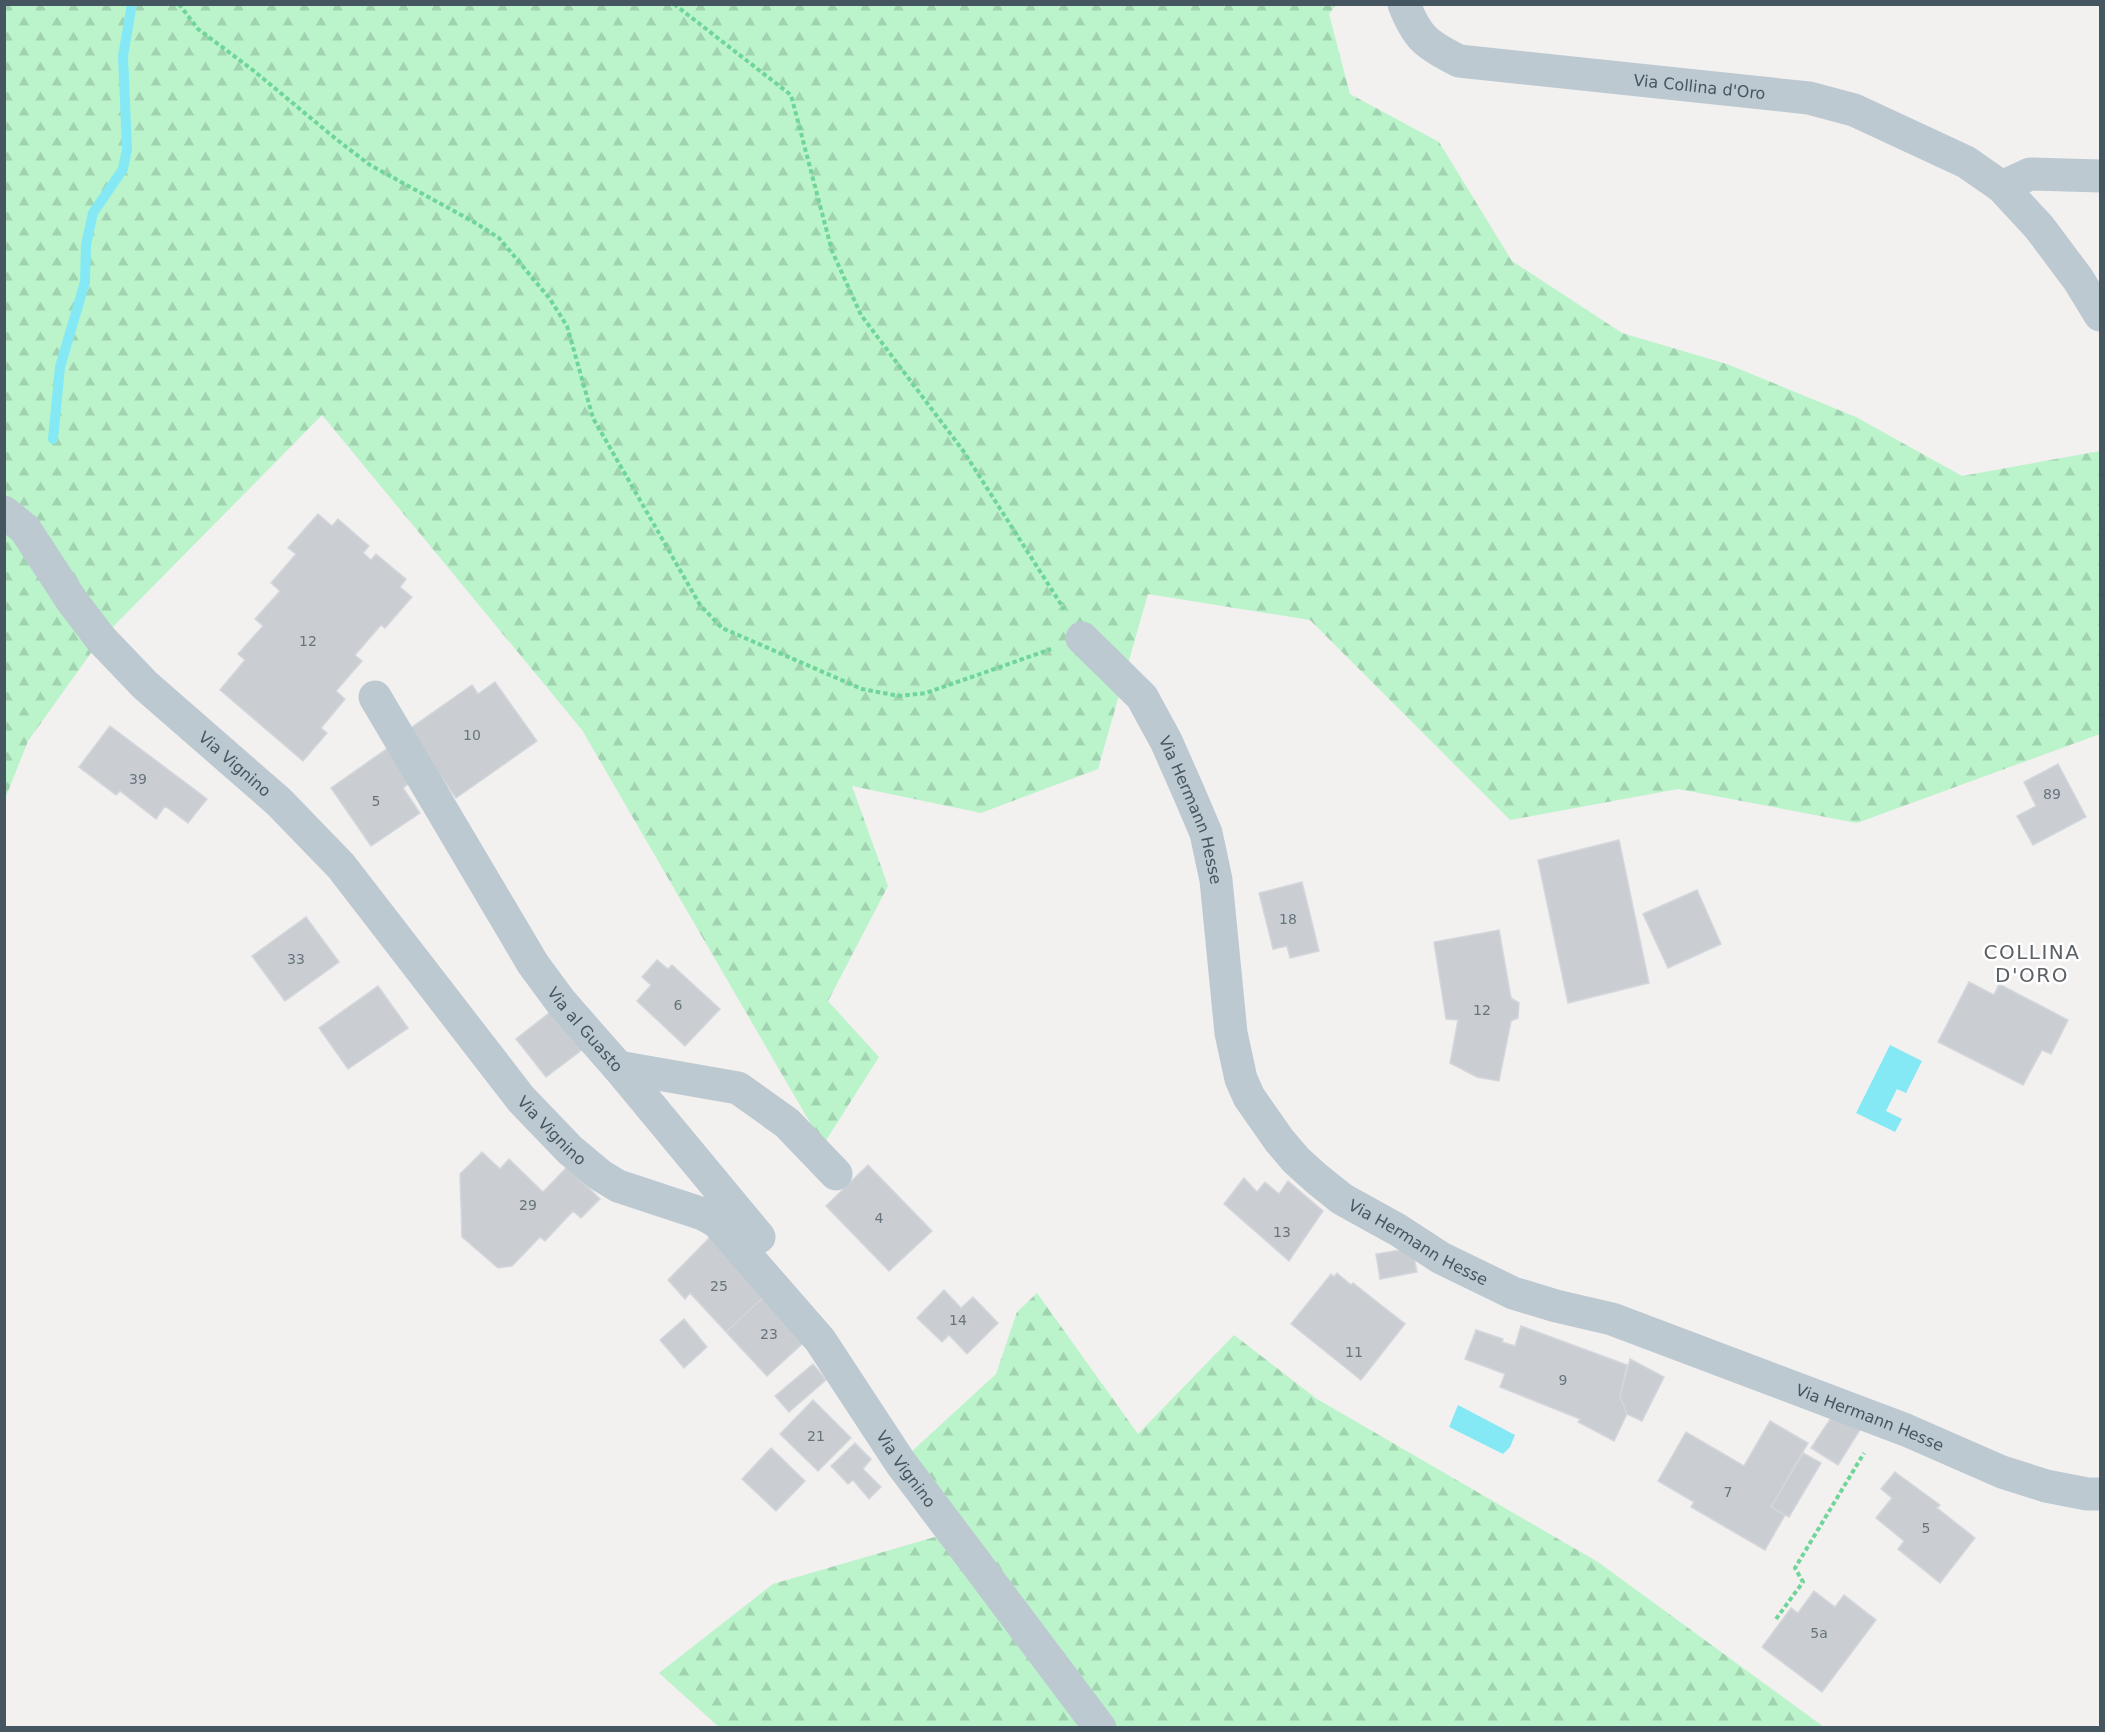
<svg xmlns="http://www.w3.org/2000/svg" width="2105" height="1732" font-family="'DejaVu Sans',sans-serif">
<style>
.forest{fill:url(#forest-firs)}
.water{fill:#84e9f5}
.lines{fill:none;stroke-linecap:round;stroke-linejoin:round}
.stream{stroke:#84e9f5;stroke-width:10}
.building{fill:#caced3;stroke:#d3d7dc;stroke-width:1.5}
.path{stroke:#6fd599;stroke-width:4;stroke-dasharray:4.5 3;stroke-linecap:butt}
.minor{stroke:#bcc9d1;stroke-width:33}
.labels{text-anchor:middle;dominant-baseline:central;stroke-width:5;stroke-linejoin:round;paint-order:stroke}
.number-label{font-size:14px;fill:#67747d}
.street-label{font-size:16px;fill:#465660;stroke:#fff}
.quarter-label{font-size:20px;letter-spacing:1.5px;fill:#5c6166;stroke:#fff}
</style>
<defs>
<pattern id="forest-firs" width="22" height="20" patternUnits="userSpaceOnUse" patternTransform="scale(1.5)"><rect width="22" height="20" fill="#bbf4cb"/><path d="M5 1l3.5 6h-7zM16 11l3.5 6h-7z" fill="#a2d3b1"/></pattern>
</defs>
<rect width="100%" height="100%" fill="#f3f0f0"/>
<!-- forest -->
<path class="forest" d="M5,5h1331l-7,9 21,80 89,48 73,119 110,72 105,31 129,53 106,59 138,-25v283l-243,89 -179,-34 -168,31 -200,-200 -162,-26 -50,175 -117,44 -129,-27 36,100 -60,115 51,56 -56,88 -241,-415 -260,-315 -221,224 -73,102 -23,58z
M1037,1293l101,141 96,-99 83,64 281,163 226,165 -1104,1 -61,-55 114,-89 179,-52 -52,-70 96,-88 21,-62z"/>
<!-- water -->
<path class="water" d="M1890,1045l32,16 -16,32 -9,-4 -11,22 16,8 -7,13 -39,-19z
M1458,1405l57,30 -5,12 -7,7 -54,-27z"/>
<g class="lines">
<!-- stream -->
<path class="stream" d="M53,439l7,-72 25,-85 1,-37 7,-32 30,-44 4,-20 -4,-93 9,-52"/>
</g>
<!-- building -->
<path class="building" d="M318,514l14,12 6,-7 31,27 -6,7 8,7 5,-6 30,25 -6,8 12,10 -27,31 -4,-3 -26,30 7,6 -26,30 9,8 -24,29 6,5 -24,28 -83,-71 25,-30 -7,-6 25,-28 -8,-7 25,-28 -9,-8 25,-29 -8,-6z
M495,682l42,59 -81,57 -48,-68 64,-45 6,9z
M110,726l97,73 -19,24 -23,-17 -9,13 -36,-28 -4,4 -37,-28z
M388,748l23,34 -8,6 17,25 -49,33 -40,-58z
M2058,764l28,53 -53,28 -16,-29 19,-10 -12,-24z
M1619,840l30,143 -81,20 -30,-143z
M1302,882l17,69 -29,7 -3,-12 -14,3 -14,-56z
M1697,890l24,54 -53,24 -25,-54z
M306,917l33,45 -54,39 -33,-45z
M1499,930l12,68 8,5 -1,15 -7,3 -12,60 -22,-4 -27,-14 8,-43 -12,-1 -12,-77z
M657,960l11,9 4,-4 48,44 -35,37 -48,-45 14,-16 -9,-8z
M1969,982l25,13 5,-11 69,36 -17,34 -9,-4 -19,35 -85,-43z
M378,986l30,42 -60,41 -29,-41z
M553,1010l30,39 -37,28 -30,-38z
M482,1152l18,17 9,-10 34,33 24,-25 33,32 -19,19 -8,-7 -28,30 -5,-4 -28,29 -14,2 -36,-31 -2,-63z
M868,1165l64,66 -43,40 -63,-65z
M1244,1178l13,14 8,-10 14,12 9,-13 35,30 -34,50 -65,-57z
M718,1229l52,62 -44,41 -36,-39 -5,6 -17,-19z
M1412,1248l5,24 -37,7 -4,-25z
M1337,1273l14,12 2,-2 52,41 -44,56 -70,-56 40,-50 3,3z
M944,1290l17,18 12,-11 25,26 -31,31 -18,-19 -7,7 -25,-24z
M770,1291l41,45 -44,40 -41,-44z
M684,1319l23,28 -23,21 -24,-28z
M1521,1326l106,39 -7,31 7,18 -13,27 -36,-19 2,-3 -80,-32 5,-13 -40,-15 11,-29 27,9 -1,3 13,4z
M1630,1359l34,18 -22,44 -15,-7 -7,-18z
M813,1364l13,16 -37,32 -14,-16z
M813,1400l38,38 -33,33 -38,-37z
M1833,1415l30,10 -25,40 -27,-17z
M1770,1421l38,22 -37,64 14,8 -20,35 -74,-43 3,-5 -36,-21 28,-49 58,34z
M855,1443l16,16 -8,10 18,18 -12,12 -16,-19 -5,4 -17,-18z
M771,1448l34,33 -29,30 -34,-32z
M1803,1453l18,10 -32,54 -18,-10z
M1895,1472l45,33 -3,3 38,30 -35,45 -42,-34 6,-8 -28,-23 16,-20 -11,-9z
M1814,1591l21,16 9,-12 32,25 -54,72 -60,-45 29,-39 7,5z"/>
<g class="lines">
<!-- path -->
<path class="path" d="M179,4l19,25 56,42 82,68 34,26 104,57 25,16 51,61 17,27 26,92 107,187 22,23 140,61 37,7 27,-3 125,-44
M674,4l117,91 41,156 29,64 103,137 100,157
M1776,1619l27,-37 -8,-14 69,-115"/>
<!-- minor -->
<g class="minor">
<path id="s1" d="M1404,4c13,34 23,41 55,57l350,37 45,12 112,52 36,25 37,40 39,52 22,36"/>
<path d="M2002,187l28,-13 70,2"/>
<path id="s2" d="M4,512l21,17 47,72 29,38 44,46 134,117 62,64 180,233 49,51 30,25 18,11 85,28 14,8 103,118 80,122 200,266"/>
<path id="s3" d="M1082,638l60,59 24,44 23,52 17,40 10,47 15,153 10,46 8,18 30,43 17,20 21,19 25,20 56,31 43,28 72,35 43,13 56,13 294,111 96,42 44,14 41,8h13"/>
<path id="s4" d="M375,697l158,267 28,38 57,65 141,170"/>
<path d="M618,1067l120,21 49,35 49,51"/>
</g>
</g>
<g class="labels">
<!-- number labels -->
<g class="number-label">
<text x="308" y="641">12</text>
<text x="472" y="735">10</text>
<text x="138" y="779">39</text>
<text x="2052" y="794">89</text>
<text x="376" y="801">5</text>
<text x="1288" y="919">18</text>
<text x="296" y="959">33</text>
<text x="678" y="1005">6</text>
<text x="1482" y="1010">12</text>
<text x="528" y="1205">29</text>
<text x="879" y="1218">4</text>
<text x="1282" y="1232">13</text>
<text x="719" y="1286">25</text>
<text x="958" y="1320">14</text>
<text x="769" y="1334">23</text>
<text x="1354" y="1352">11</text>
<text x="1563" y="1380">9</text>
<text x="816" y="1436">21</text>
<text x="1728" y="1492">7</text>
<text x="1926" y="1528">5</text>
<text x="1819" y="1633">5a</text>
</g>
<!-- street labels -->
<g class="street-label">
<text stroke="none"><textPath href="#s1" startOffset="324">Via Collina d'Oro</textPath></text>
<text stroke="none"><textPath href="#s2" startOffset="344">Via Vignino</textPath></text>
<text stroke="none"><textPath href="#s3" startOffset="208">Via Hermann Hesse</textPath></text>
<text stroke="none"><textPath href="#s4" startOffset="394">Via al Guasto</textPath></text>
<text stroke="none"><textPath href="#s2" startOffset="830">Via Vignino</textPath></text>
<text stroke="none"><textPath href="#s3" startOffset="730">Via Hermann Hesse</textPath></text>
<text stroke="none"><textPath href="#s3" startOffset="1216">Via Hermann Hesse</textPath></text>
<text stroke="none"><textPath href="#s2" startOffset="1334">Via Vignino</textPath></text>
</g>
<!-- quarter labels -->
<g class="quarter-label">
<text x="2032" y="952">COLLINA<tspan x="2032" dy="23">D'ORO</tspan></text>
</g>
</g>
<!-- border -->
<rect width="2105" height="1732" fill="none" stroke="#465660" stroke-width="12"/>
</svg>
